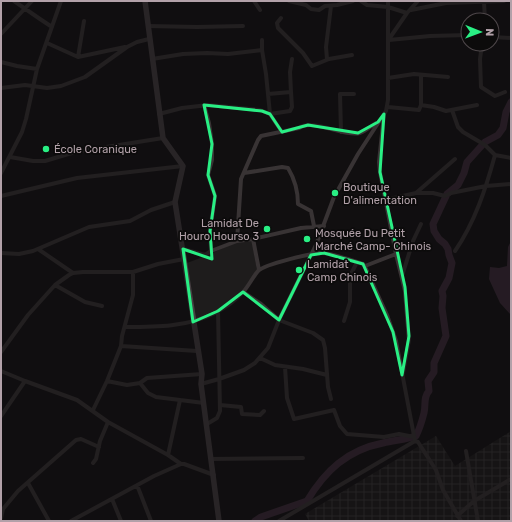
<svg xmlns="http://www.w3.org/2000/svg" width="512" height="522" font-family="Rubik,sans-serif">
<style>
.built{fill:#1e1c1c}
.industrial{fill:url(#industrial-grid)}
.water{fill:#3e2c3a}
.lines{fill:none;stroke-linecap:round;stroke-linejoin:round}
.river{stroke:#3e2c3a;stroke-width:7}
.street{stroke:#383334;stroke-width:4}
.secondary{stroke:#463f42;stroke-width:5.5}
.marked{fill:none;stroke:#29ef84;stroke-width:3;stroke-linejoin:round}
.poi-dot{fill:#29ef84;stroke:#0c0b0b;stroke-width:1.5}
.labels{text-anchor:middle;dominant-baseline:central;stroke-width:3.5;stroke-linejoin:round;paint-order:stroke}
.poi-label{font-size:11px;fill:#b2a1a9;stroke:#0c0b0b;text-anchor:start}
</style>
<defs>
<pattern id="industrial-grid" width="8" height="8" patternUnits="userSpaceOnUse"><rect width="8" height="8" fill="#1e1c1c"/><path d="M0 4h8M4 0v8" fill="none" stroke="#3c3a3a"/></pattern>
</defs>
<rect width="100%" height="100%" fill="#110f10"/>
<!-- built -->
<path class="built" d="M252,241l5,29 -15,22 -12,10 -9,6 -14,7 -12,4 -8,-56 21,-8 28,-13z"/>
<!-- industrial -->
<path class="industrial" d="M511,431v90h-202l-4,-7 131,-78 19,30z"/>
<!-- water -->
<path class="water" d="M511,241v74l-11,-12 -6,-13 -5,-11 1,-12 9,1 8,-2 1,-19z"/>
<g class="lines">
<!-- river -->
<path class="river" d="M255,521l6,-4 46,-16c18,-30 40,-51 76,-58 11,-3 22,-3 33,-7 4,-8 6,-15 8,-23 2,-7 -1,-16 5,-22l-1,-10 6,-9v-9l12,-27 -4,-28 1,-12 -1,-5 7,-13 3,-15 -3,-8 -1,-6 -3,-5 -6,-5 -5,-8 -1,-7 14,-30 11,-9 6,-12 3,-11 18,-20 13,-7 5,-7 3,-16 5,-10"/>
<!-- street -->
<path class="street" d="M14,1l26,18 12,8
M254,1l6,9
M289,1l17,4 5,4 8,1 6,-4 12,-1 16,-4
M361,1l6,4 21,2 19,6
M484,2l1,18
M411,10l35,-7 58,-2
M281,18l-4,5 1,5 25,25 9,13 17,-7 23,-4
M148,26l49,1 46,-1
M1,34l31,-33
M492,37l19,1
M389,39l18,-26 11,-12
M262,40v10l4,24 4,40 12,18
M389,40l41,-4 38,-1
M47,43l31,14 47,-10
M482,44l-2,15 1,28 14,9 10,-4
M78,57l6,-36
M152,59l31,-5 24,-1 21,1 34,-4
M327,59l-1,-12 5,-41
M1,62l16,4 20,3
M388,78l26,-4 34,3
M1,88l24,-3 22,3 14,-2 24,-9 42,-30 10,-5 12,-3
M268,94l23,-2
M204,105l5,18 3,21v16l-4,15 7,21 -5,35 1,20
M421,105l13,2 12,4 31,-6
M388,107l31,3 2,-5v-30
M452,110l6,17 5,5 22,13 10,10 16,3
M159,114l23,-6 26,-3 52,5 10,4 20,-3 2,-4 -1,-15 -1,-20 2,-13
M384,114l-5,48 1,10 16,82 9,37 4,49 -6,33
M341,132l-1,-38h14
M10,157l23,4h12l30,-9 88,-14
M1,173l21,-41 4,-13 11,-50 24,-68
M244,173l38,-6 6,1c6,10 10,24 10,36l13,7 3,15
M416,193l39,-34
M1,196l76,-18 106,-12
M385,200l31,-7h17l12,3 6,-3 35,-7 25,-2
M253,239l6,31
M237,241l4,-62 17,-39 3,-4 38,-8c14,-10 44,9 61,5 5,-2 11,-7 16,-10
M38,249l35,24
M183,249l22,6 6,-4 26,-10 16,-2 48,-11 23,-2
M455,251c20,-29 31,-63 40,-96
M1,253l18,1 14,-3 56,-24 41,-6 21,-11 24,-8
M365,266l31,-12
M402,276l11,-35 8,-17
M55,285l30,17 17,4
M243,292l18,12 18,16 34,13 10,7 2,8 3,39 3,12
M344,321l6,-19v-26l7,-14
M125,327c31,0 63,0 90,-14 10,-5 22,-14 29,-22 5,-6 9,-14 14,-20 7,-7 54,-18 64,-18 9,0 32,8 41,11l3,5 21,46 9,26 19,100 3,1 18,28 7,20 18,31
M121,346l76,5
M1,352l27,-37 27,-30 14,-10 4,-2 10,-1h50l25,-8 26,-5
M260,358l15,7 28,4 24,6
M285,367l2,31 7,21 40,-9 6,16 7,8 37,3 15,-3 15,3
M1,371l24,10 52,19 31,22 60,33 13,9h3l30,11
M107,381l20,4 13,-2 7,-5 55,-4
M140,383l8,10 8,4 48,6
M201,384l18,-5 25,-9 11,-7 13,-15 11,-28 37,-75 18,-48 24,-43 28,-43 2,-11v-99
M220,405l21,2 1,7 18,1 4,-4
M93,410l14,-29 14,-35 1,-10 11,-41v-23
M1,416l24,-35
M207,424l10,-6 3,-7 -2,-100
M466,451l12,70
M168,455l12,-55
M211,459l92,-1
M93,463l3,-4 4,-18 8,-19
M28,483l21,38
M137,485l14,36
M112,499l9,22
M457,516l17,-15 37,-22
M1,518l2,-9 15,-18 58,-51 5,-1 18,8
M71,521l83,-45 27,-12
M279,521l136,-80"/>
<!-- secondary -->
<path class="secondary" d="M145,1l18,137 20,28 -8,36 27,172 -1,10 18,137"/>
</g>
<!-- marked area -->
<path d="M0 0H512V522H0ZM204,105l58,6 8,3 12,18 26,-7 50,8 20,-11 6,-8 -4,58 25,115 4,49 -7,39 -9,-43 -30,-68 -39,-11 -13,2 -32,65 -36,-28 -25,19 -25,11 -10,-73 29,10 -2,-28 5,-35 -7,-21 4,-31z" fill="#110f10" fill-opacity=".55" fill-rule="evenodd"/>
<path class="marked" d="M204,105l58,6 8,3 12,18 26,-7 50,8 20,-11 6,-8 -4,58 25,115 4,49 -7,39 -9,-43 -30,-68 -39,-11 -13,2 -32,65 -36,-28 -25,19 -25,11 -10,-73 29,10 -2,-28 5,-35 -7,-21 4,-31z"/>
<!-- markers -->
<g class="poi-dot">
<circle cx="46" cy="149" r="4"/>
<circle cx="335" cy="193" r="4"/>
<circle cx="267" cy="229" r="4"/>
<circle cx="307" cy="239" r="4"/>
<circle cx="299" cy="270" r="4"/>
</g>
<g class="labels">
<!-- poi labels -->
<g class="poi-label">
<text x="54" y="149">École Coranique</text>
<text x="343" y="187">Boutique<tspan x="343" dy="13">D'alimentation</tspan></text>
<text x="259" y="223" text-anchor="end">Lamidat De<tspan x="259" dy="13">Houro Hourso 3</tspan></text>
<text x="315" y="233">Mosquée Du Petit<tspan x="315" dy="13">Marché Camp- Chinois</tspan></text>
<text x="307" y="264">Lamidat<tspan x="307" dy="13">Camp Chinois</tspan></text>
</g>
</g>
<!-- border -->
<rect width="512" height="522" fill="none" stroke="#b2a1a9" stroke-width="4"/>
<!-- north arrow -->
<g transform="translate(480 32) rotate(91)"><circle r="19" fill="#0c0b0b" stroke="#4e474a"/>
<path d="M0-3L7 15L0 10L-7 15Z" fill="#29ef84"/>
<text y="-6" font-size="11" font-weight="bold" text-anchor="middle" fill="#b2a1a9">N</text>
</g>
</svg>
